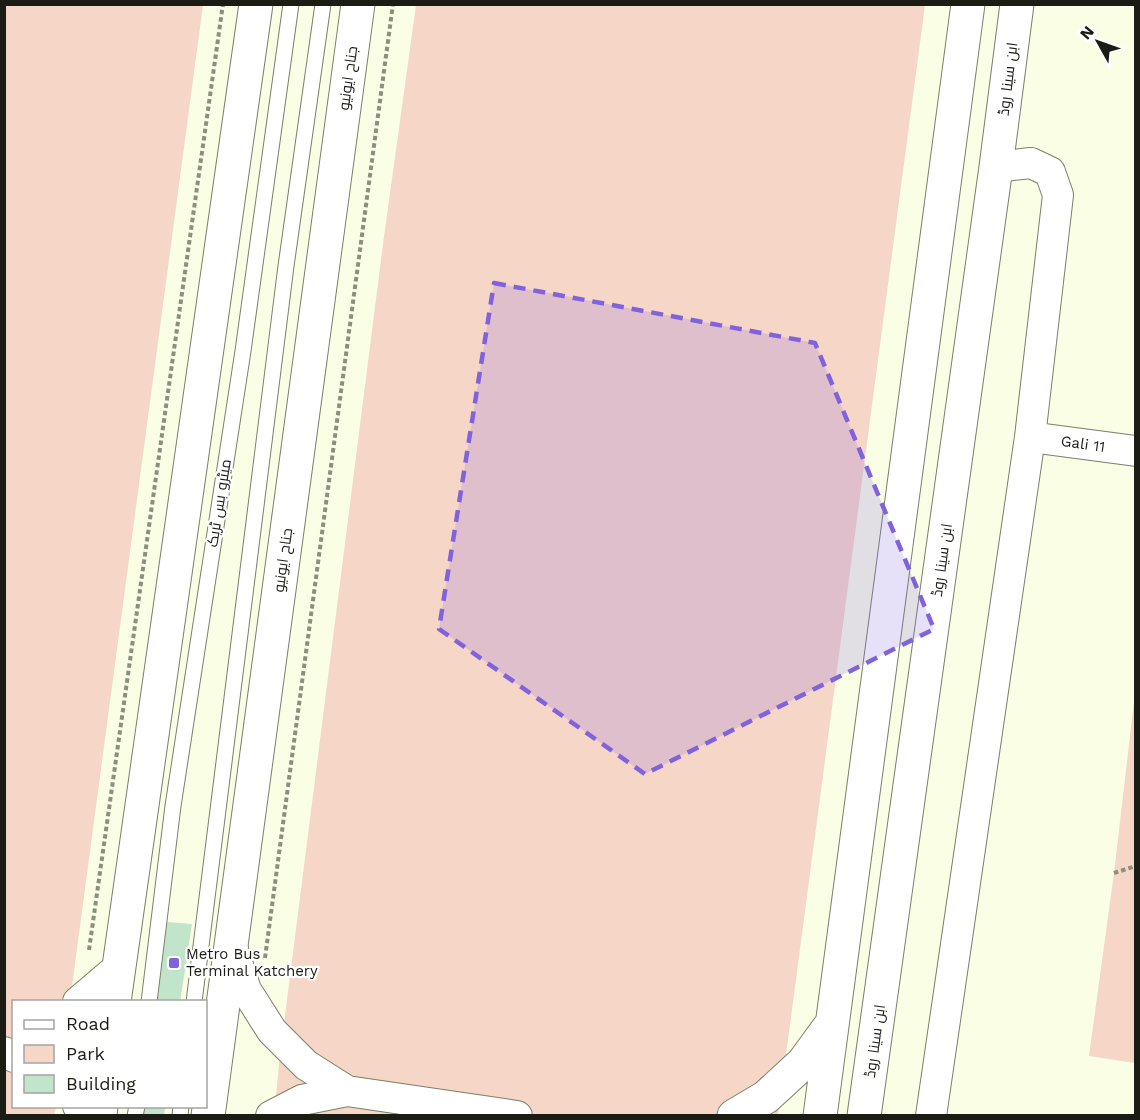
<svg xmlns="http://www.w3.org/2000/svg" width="1140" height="1120" font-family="'Work Sans',Cairo,sans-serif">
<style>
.green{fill:#f5d6c7}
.building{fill:#c2e4ca}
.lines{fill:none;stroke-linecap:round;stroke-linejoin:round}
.lane-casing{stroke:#7b7f69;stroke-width:17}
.street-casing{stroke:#7b7f69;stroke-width:32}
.secondary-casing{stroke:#7b7f69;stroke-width:35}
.primary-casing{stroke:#7b7f69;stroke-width:35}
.path{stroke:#8b8f7e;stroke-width:4;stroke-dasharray:4.5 3;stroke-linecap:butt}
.lane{stroke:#fff;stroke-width:15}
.street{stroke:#fff;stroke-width:30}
.secondary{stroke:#fff;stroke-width:33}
.primary{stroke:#fff;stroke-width:33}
.marked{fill:#8062dd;fill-opacity:0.2;stroke:#8062dd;stroke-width:4.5;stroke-dasharray:12 8;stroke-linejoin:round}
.poi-dot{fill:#8062dd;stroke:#fff;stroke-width:2}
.labels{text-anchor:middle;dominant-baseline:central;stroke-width:4.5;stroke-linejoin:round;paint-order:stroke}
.street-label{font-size:15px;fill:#1b1d14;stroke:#fff}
.poi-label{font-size:15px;fill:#1b1d14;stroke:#fff;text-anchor:start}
</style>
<rect width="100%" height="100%" fill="#f9fee5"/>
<!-- green -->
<path class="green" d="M5,5h198l-133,996 -56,1v104l42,1 -2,8 -49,1z
M416,5h509l-147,1110 -504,1 6,-61 103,-811z
M1135,693l1,370h-1l-46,-7 25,-183z"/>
<!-- building -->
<path class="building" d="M167,922l25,2 -12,78h-24z
M142,1106h23l-1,10h-24z"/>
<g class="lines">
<!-- lane casing -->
<g class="lane-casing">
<path id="lane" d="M149,1002l24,-196 70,-455 48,-347
M194,1002l92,-736 37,-262
M135,1116l2,-10
M180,1116l1,-10"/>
</g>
<!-- street casing -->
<g class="street-casing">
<path id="street" d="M1030,437l106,14
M231,944l15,46 26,41 34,34 41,26
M78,1002l40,-34
M4,1052l10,5
M78,1106l9,10
M271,1116l31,-16 45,-9 170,25
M931,1116l99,-679 28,-242 -8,-23 -19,-9 -35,4"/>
</g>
<!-- secondary casing -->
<g class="secondary-casing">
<path id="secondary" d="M734,1116l32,-19 37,-34 27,-37
M820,1116l148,-1112
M864,1116l132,-949 21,-163"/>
</g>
<!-- primary casing -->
<g class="primary-casing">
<path id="primary" d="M114,1002l142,-998
M100,1116l1,-10
M208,1116l150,-1112"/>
</g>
<!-- path -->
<path class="path" d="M1114,873l22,-7
M89,950l134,-946
M265,958l128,-954"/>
<!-- lane -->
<use href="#lane" class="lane"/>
<!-- street -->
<use href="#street" class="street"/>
<!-- secondary -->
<use href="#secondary" class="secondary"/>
<!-- primary -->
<use href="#primary" class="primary"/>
</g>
<!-- marked area -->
<path class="marked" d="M494,283l321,60 119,286 -289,145 -206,-145z"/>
<!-- markers -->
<rect class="poi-dot" x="168" y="957" width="12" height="12" rx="3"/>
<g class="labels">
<!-- street labels -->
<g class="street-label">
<text transform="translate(348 78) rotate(-82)">جناح ایونیو</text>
<text transform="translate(1008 79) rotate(-83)">ابن سینا روڈ</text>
<text transform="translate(1083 444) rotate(8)">Gali 11</text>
<text transform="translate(219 503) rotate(-81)">میٹرو بس ٹریک</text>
<text transform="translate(283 560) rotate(-82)">جناح ایونیو</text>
<text transform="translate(942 560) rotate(-82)">ابن سینا روڈ</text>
<text transform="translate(875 1041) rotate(-82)">ابن سینا روڈ</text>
</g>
<!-- poi labels -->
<g class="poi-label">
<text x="186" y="954">Metro Bus<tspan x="186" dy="17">Terminal Katchery</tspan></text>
</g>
</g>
<!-- border -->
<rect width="1140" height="1120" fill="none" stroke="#1b1d14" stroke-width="12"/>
<!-- legend -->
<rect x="12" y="1000" width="195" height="108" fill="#ffffff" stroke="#a4a5a1" stroke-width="1.5"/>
<rect x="24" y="1020" width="30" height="9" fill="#ffffff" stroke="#a4a5a1" stroke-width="1.5"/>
<text x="66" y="1030" font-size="18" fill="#1b1d14">Road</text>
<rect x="24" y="1045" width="30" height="18" fill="#f5d6c7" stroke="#a4a5a1" stroke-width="1.5"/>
<text x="66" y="1060" font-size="18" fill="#1b1d14">Park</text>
<rect x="24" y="1075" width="30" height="18" fill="#c2e4ca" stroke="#a4a5a1" stroke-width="1.5"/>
<text x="66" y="1090" font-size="18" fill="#1b1d14">Building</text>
<!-- north arrow -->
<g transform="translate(1098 42) rotate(310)" stroke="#ffffff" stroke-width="4.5" paint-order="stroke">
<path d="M0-4.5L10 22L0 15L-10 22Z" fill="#1b1d14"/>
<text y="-9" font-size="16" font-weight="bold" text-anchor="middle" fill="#1b1d14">N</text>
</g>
</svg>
